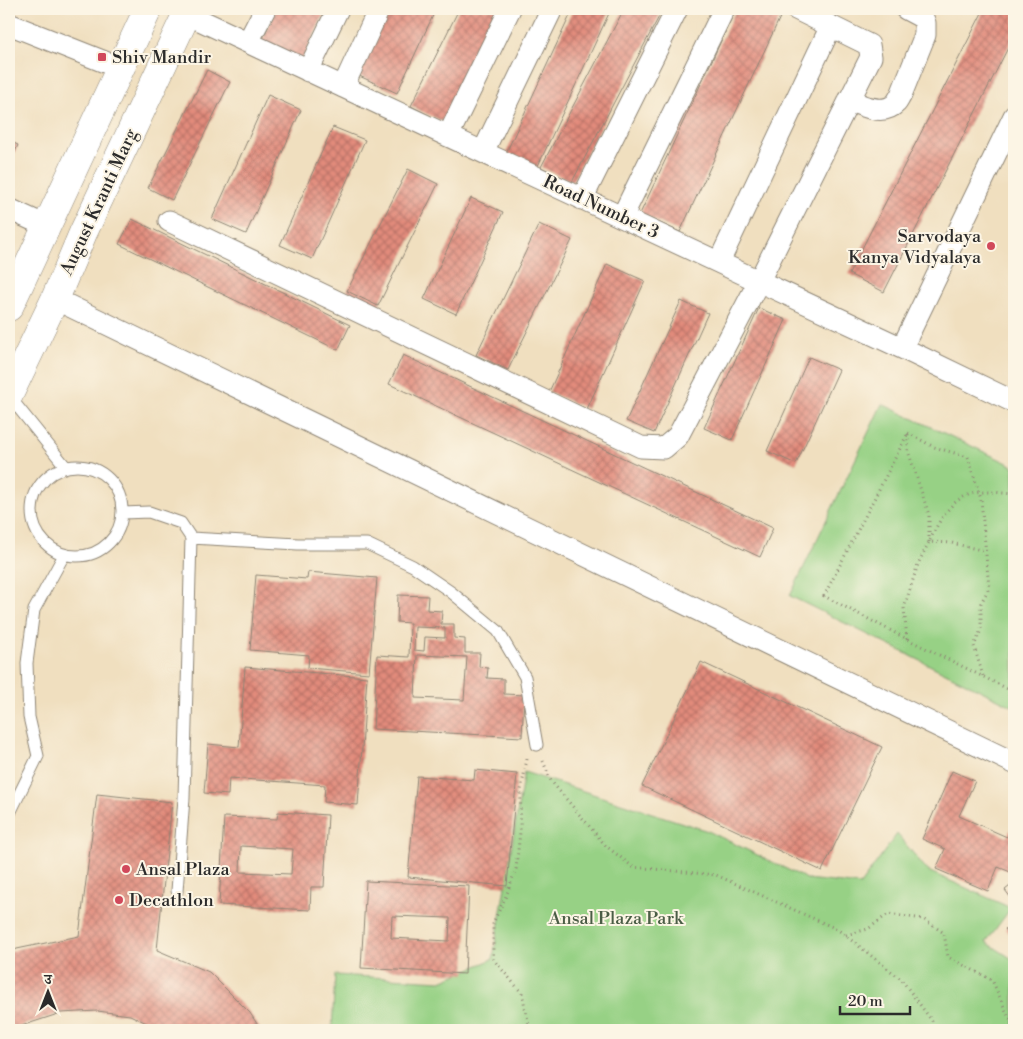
<svg xmlns="http://www.w3.org/2000/svg" width="1023" height="1039" font-family="'Libre Bodoni','Noto Serif Devanagari',serif">
<style>
.park{fill:#97d185;stroke:#617e58}
.building{fill:url(#building-cross-hatch);fill-rule:evenodd}
.lines{fill:none;stroke-linecap:round;stroke-linejoin:round}
.service-casing{stroke:#8e8575;stroke-width:13}
.minor-casing{stroke:#8e8575;stroke-width:23}
.secondary-casing{stroke:#8e8575;stroke-width:29}
.path{stroke:#8e8575;stroke-width:3;stroke-dasharray:1 4;stroke-linecap:butt}
.service{stroke:#fff;stroke-width:11}
.minor{stroke:#fff;stroke-width:21}
.secondary{stroke:#fff;stroke-width:28}
.poi-dot{fill:#d1495b;stroke:#fcf5e5;stroke-width:2}
.labels{text-anchor:middle;dominant-baseline:central;stroke-width:4;stroke-linejoin:round;paint-order:stroke}
.poi-label{font-size:18px;fill:#2b2b2b;stroke:#fcf5e5;text-anchor:start}
.street-label{font-size:18px;fill:#2b2b2b;stroke:#fcf5e5}
.park-label{font-size:18px;fill:#4b5d46;stroke:#fcf5e5}
</style>
<defs>
<pattern id="building-cross-hatch" width="8" height="8" patternUnits="userSpaceOnUse" patternTransform="scale(1.25)"><rect width="8" height="8" fill="#e28b7c"/><path d="M0 0l8 8M0 8l8-8" fill="none" stroke="#b77266"/></pattern>
</defs>
<rect width="100%" height="100%" fill="#fcf5e5"/>
<filter id="ink" filterUnits="userSpaceOnUse"><feTurbulence type="fractalNoise" baseFrequency=".02" numOctaves="2"/><feDisplacementMap in="SourceGraphic" scale="10" xChannelSelector="R" yChannelSelector="G"/><feConvolveMatrix kernelMatrix="1 2 1 2 8 2 1 2 1" color-interpolation-filters="sRGB"/></filter>
<filter id="wash" filterUnits="userSpaceOnUse"><feTurbulence type="fractalNoise" baseFrequency=".0096" numOctaves="4" result="noise"/><feDisplacementMap in="SourceGraphic" scale="20" xChannelSelector="R" yChannelSelector="G"/><feGaussianBlur stdDeviation="1.12" result="paint"/><feColorMatrix in="noise" values="0 0 0 0 0 0 0 0 0 0 0 0 0 0 0 0 0 1.4 0 .05"/><feComposite in="paint" operator="in"/></filter>
<g filter="url(#wash)">
<rect width="100%" height="100%" fill="#f0dfbf"/>
<!-- park -->
<path class="park" d="M882,404l132,62v241l-224,-111z
M524,772l184,59 99,48 53,6 37,-51 31,37 83,37 -25,34 28,18v70h-682l3,-55 106,6 52,-22z"/>
<g id="blocks">
<!-- building -->
<path class="building" d="M276,9h50l-24,53 -41,-19z
M387,9h49l-39,84 -40,-18z
M459,9h42l-56,114 -34,-17z
M573,9h38l-74,159 -31,-15z
M624,9h39l-91,173 -31,-15z
M736,9h36l10,4 -102,219 -40,-18z
M984,9h30v27l-130,256 -35,-18z
M207,70l23,12 -58,118 -24,-12z
M268,95l33,15 -55,124 -34,-15z
M333,127l32,13 -53,119 -32,-14z
M9,141l9,4 -9,21z
M408,169l30,15 -60,122 -31,-15z
M471,198l32,14 -47,102 -32,-15z
M132,219l218,106 -12,25 -219,-106z
M539,224l33,16 -64,130 -32,-15z
M607,264l38,17 -58,128 -38,-17z
M681,301l27,12 -54,120 -28,-12z
M759,308l27,12 -54,120 -28,-12z
M403,355l370,173 -13,29 -371,-173z
M809,357l30,13 -43,94 -29,-13z
M308,572l69,6 -8,95 -61,-5 1,-13 -59,-5 6,-75 51,4z
M398,595l30,1 -1,14 15,1 -1,13h13v14l11,1v14h15l-1,14 9,1 -1,10 17,1v15l20,1 -2,42 -149,-8 4,-74 32,2 1,-34 -13,-1zM415,627l30,1v10l-20,-1 -1,14 -10,-1zM417,655l50,2 -3,43 -49,-2z
M701,662l181,85 -60,124 -180,-85z
M245,667l122,10 -9,128 -34,-3 1,-17 -96,-7 -1,17 -24,-2 4,-49 31,3z
M475,770l42,4 -10,112 -99,-9 9,-101 57,4z
M952,771l23,10 -16,35 48,21 7,-16v50l-1,2 -15,-6 -10,24 -52,-22 9,-20 -23,-10z
M97,794l75,8 -15,148 52,22 41,41 11,17h-100l-31,-15 -33,-4 -36,2 -52,17v-77l8,-4 62,-13z
M278,812l50,3 -4,72h-13l-1,23 -91,-5 5,-88 53,2zM241,846l52,3 -2,25 -51,-2z
M366,881l103,5 -4,88 -104,-6zM392,916l58,2 -1,23 -58,-3z
M1014,883v19l-9,-12z
M1014,922v18l-9,-11z"/>
</g>
</g>
<g filter="url(#ink)">
<use href="#blocks" fill-opacity="0" stroke="#8e8575" stroke-width="1"/>
<g class="lines">
<!-- service casing -->
<g class="service-casing">
<path id="service" d="M9,396l57,71
M32 511a45 45 0 1 1 90 0a45 45 0 1 1-90 0Z
M123,513l26,-1 32,11 10,15 -7,260 -7,93
M191,538l107,6h69l46,22 38,26 47,39 27,46 12,68
M9,815l29,-59 -9,-39 -2,-54 7,-53 30,-55"/>
</g>
<!-- minor casing -->
<g class="minor-casing">
<path id="minor" d="M187,14l715,334 112,54
M9,24l111,44
M248,42l17,-33
M308,71l30,-62
M343,87l36,-78
M849,100c13,6 35,16 47,3 2,-2 3,-5 5,-8l24,-60v-12l-2,-5 -17,-9
M448,136l62,-127
M483,152l69,-143
M582,199l95,-190
M9,209l37,17
M622,217l102,-208
M169,221l472,226 23,1 14,-12 81,-155 112,-224 -2,-12 -73,-36
M719,262l112,-236
M55,299l959,464
M902,348l112,-232"/>
</g>
<!-- secondary casing -->
<g class="secondary-casing">
<path id="secondary" d="M9,307l139,-298
M9,395l46,-96 28,-66 106,-224"/>
</g>
<!-- path -->
<path class="path" d="M908,433l26,14 34,10 13,42 8,89 -8,15v27l-7,16 9,30
M930,540c9,-19 20,-40 41,-46 14,-4 29,-1 43,0
M929,542v-27l-21,-64v-18l-84,163 83,43 107,53
M907,639l-3,-31 14,-44 11,-22 23,1 33,8
M527,759l-6,31 -1,42 -4,37 -10,27 -13,27v36l29,34 8,37
M543,761l8,20 55,65 27,21 83,8 121,54 64,50 31,42 2,9
M846,935l22,-6 20,-15 35,5 21,14 4,24 44,23 22,49"/>
<!-- service -->
<use href="#service" class="service"/>
<!-- minor -->
<use href="#minor" class="minor"/>
<!-- secondary -->
<use href="#secondary" class="secondary"/>
</g>
</g>
<!-- markers -->
<g class="poi-dot">
<rect x="97" y="52" width="10" height="10" rx="2.5"/>
<circle cx="991" cy="246" r="5"/>
<circle cx="126" cy="869" r="5"/>
<circle cx="119" cy="900" r="5"/>
</g>
<g class="labels">
<!-- poi labels -->
<g class="poi-label">
<text x="112" y="57">Shiv Mandir</text>
<text x="981" y="236" text-anchor="end">Sarvodaya<tspan x="981" dy="21">Kanya Vidyalaya</tspan></text>
<text x="136" y="869">Ansal Plaza</text>
<text x="129" y="900">Decathlon</text>
</g>
<!-- street labels -->
<g class="street-label">
<text transform="translate(99 202) rotate(-65)">August Kranti Marg</text>
<text transform="translate(601 207) rotate(25)">Road Number 3</text>
</g>
<!-- park labels -->
<g class="park-label">
<text x="616" y="918">Ansal Plaza Park</text>
</g>
</g>
<!-- margin -->
<rect width="1023" height="1039" fill="none" stroke="#fcf5e5" stroke-width="30"/>
<!-- north arrow -->
<g transform="translate(48 992)" stroke="#fcf5e5" stroke-width="4" paint-order="stroke">
<path d="M0-4L9 19L0 12L-9 19Z" fill="#2b2b2b"/>
<text y="-8" font-size="14" font-weight="bold" text-anchor="middle" fill="#2b2b2b">उ</text>
</g>
<!-- scale -->
<path d="M840 1006v8h70v-8" fill="none" stroke="#2b2b2b" stroke-width="2.5"/>
<text x="848" y="1006" font-size="15" fill="#2b2b2b" stroke="#fcf5e5" stroke-width="4" paint-order="stroke">20 m</text>
</svg>
